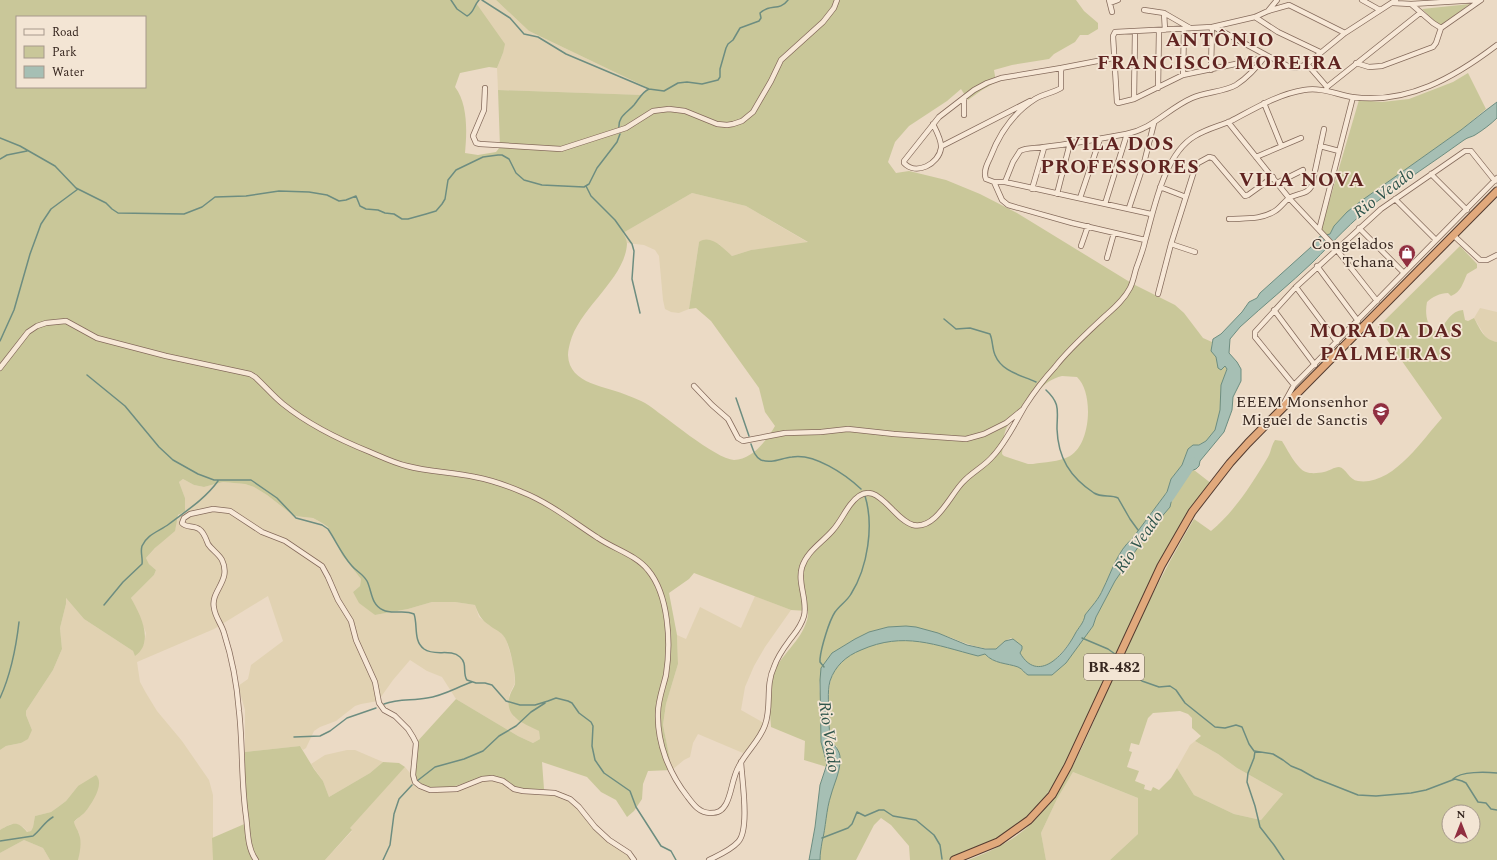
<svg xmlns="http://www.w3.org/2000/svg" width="1497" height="860" font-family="Spectral,serif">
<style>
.farmland{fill:#e1d2b2}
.green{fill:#c9c799;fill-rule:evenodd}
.water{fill:#a6bfb4;stroke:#6d8d80}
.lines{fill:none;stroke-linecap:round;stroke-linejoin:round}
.stream{stroke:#6d8d80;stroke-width:1.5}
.river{stroke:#a6bfb4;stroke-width:9}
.minor-casing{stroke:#856b5c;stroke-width:6}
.trunk-casing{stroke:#533b30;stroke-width:9}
.minor{stroke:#f7e8d7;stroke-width:4.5}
.trunk{stroke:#e1a97c;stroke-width:7}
.labels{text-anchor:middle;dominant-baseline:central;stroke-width:3.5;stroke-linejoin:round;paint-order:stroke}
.shield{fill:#f3e5d4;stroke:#6f5f55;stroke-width:1}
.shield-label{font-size:15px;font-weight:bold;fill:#36261f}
.poi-label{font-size:16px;fill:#36261f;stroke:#f3e5d4;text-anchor:end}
.water-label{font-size:17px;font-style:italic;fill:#2f554c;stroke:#f3e5d4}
.district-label{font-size:20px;font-weight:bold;letter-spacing:1px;fill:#602421;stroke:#f3e5d4}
</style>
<rect width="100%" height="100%" fill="#ebdac5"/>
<!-- farmland -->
<path class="farmland" d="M480,0h16l33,31 119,57 -5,7 -145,-5 -1,-22 6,-15 -27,-50z
M692,193l54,13 63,37 -58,7 -19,6 -13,-12 -20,-2 -10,67 -10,4 -8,-1 -6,-3 -2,-9 -4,-44 -4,-6 -11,-5 -17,-2 -4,-10z
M1480,308l17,4v30l-6,-1 -6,-5 -11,-18z
M183,479l11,6 10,2 19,-5 22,2 9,3 13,8 27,21 19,2 15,9 14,28 19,24 -1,7 -7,6 22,23 33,-6 24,-7h23l20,3 4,12 10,8 10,5 7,9 7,24 2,20 -6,12 5,22 25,14 1,8 -7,4 -15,-7 -62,-37 -14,-22 -15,-6 -17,-11 -17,20 -15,21 -17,3 -6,2 -19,15 -16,6 -6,4 -8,17 -3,2 -3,-4 -55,6v-42l-7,-24 10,-7 3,-14 32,-24 -15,-45 -54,33 -77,33 3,20 6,11 11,18 25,30 27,39 4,15v65h-135l2,-21 -1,-6 -4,-5 -1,-6 12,-11 9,-16 -17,-9 -12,15 -8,6 -7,5 -16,4 -2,11 -2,4 -3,1 -5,-5 -12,-3 -11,6v-80l6,-4 15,-3 11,-13 -6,-15v-4l27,-41 9,-21 -2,-21 6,-24v-6l18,21 49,32 2,4 9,-11 2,-11 -10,-25 -5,-10 23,-23 2,-5 -7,-6 -3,-6 15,-16 17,-23 7,-21 -6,-16z
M755,596l36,14 -26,37 -11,19 -9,21 -4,23 25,14 -4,10 -19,19 -45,-19 -5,9 -3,14 -6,3 -12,10 -9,-45 3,-21 12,-40 -1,-29 9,4 14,-32 41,21z
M1195,741l23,13 19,14 46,26 -22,26 -27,-6 -40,-19 -17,-27 13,-23z
M347,750h8l28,12 -13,11 -41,24 -6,-16 -12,-17 14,-9z
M405,767l5,6 2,8 43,5 24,-7h16l23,12 24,-2 15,2 9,3 8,6 25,32 29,21 6,7h-309l27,-29 -3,-3 19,-21z
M1073,772l65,26v36l-28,26h-64l-5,-27 16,-34z
M24,840l19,8 7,12h-50v-7z"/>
<!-- green -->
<path class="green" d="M0,0h480l-4,3 29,41 -2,9 -6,15 -8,-1 -29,6 -5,14c13,17 12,45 10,66l13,2 18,-3 4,-5 -2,-57 145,5 5,-7 -119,-57 -33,-31h580l8,11 14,12v6l-10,6h-8l-5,7 -21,12 -5,5 -37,6 -18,5 2,12 -14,8 -14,10 -7,-11 -14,12 -38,25 -14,16 -7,20 8,11 13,-2 37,9 34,14 37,19 116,71 42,21 9,8 19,25 9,4c-2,11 1,7 4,15 3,7 -1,5 5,13l4,-4 2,2 -2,6c-2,16 -2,46 -11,59 -6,9 -16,12 -26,16l-6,16 -11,14 -4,13 -35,47c-14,11 -21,34 -29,50 -4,10 -12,18 -18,26 -1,12 -27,44 -37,51 -15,3 -21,-1 -28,-13l2,-7 -11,-8 -6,3 -9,8c-16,0 -30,-5 -44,-11 -42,-15 -68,-18 -107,7 -13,8 -24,18 -25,35 -1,7 0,14 1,21 0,15 0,30 2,46 1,7 5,13 4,20l-23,-7 1,-19 -34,-14c-1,-15 -3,-31 0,-46 5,-23 28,-37 35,-58 2,-4 2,-9 2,-12l-17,-1 -97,-37 -5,6 -20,14 8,42 1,29 -12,40 -3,21 9,45 -24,1 -5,13 -1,15 -8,12 -7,6 -11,-17 -15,-8 -14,-15 -45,-15 2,27 -26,2 -11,-9 -28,-3 -24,7 -16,3 -14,-2 -13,-6 -2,-8 6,-30 40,-44 62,37 15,7 7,-4 -1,-8c-15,-8 -36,-14 -29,-36 1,-4 4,-7 5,-11 1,-9 -5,-38 -10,-46 -4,-7 -10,-8 -16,-13 -8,-5 -11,-12 -14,-20l-20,-3h-23l-24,7 -33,6 -16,-12 -6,-11 7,-6 1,-7 -19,-24 -14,-28 -6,-4 -9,-5 -19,-2 -27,-21 -13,-8 -9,-3 -22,-2 -19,5 -10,-2 -11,-6 -4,3 6,16v13l-7,4 -3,16 -20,17 -9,10 3,6 7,6 -2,5 -23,23c9,16 24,44 4,58l-2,-5 -49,-32 -18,-21v6l-6,24 2,21 -9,21 -27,41v4l6,15 -4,9 -7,4 -15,3 -6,4zM17,17h128v70h-128zM692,193l54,13 62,36 -57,8 -19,6c-9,-8 -21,-22 -33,-14l-10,67 7,-1 15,13 48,67 6,24 10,14c-8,14 -23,34 -41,34 -19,-1 -70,-45 -89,-57 -5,-3 -11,-5 -16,-7 -22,-10 -60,-11 -61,-41 0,-4 1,-8 2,-12 9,-35 55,-64 57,-99 0,-3 -2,-8 -4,-11zM1062,376l15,1c17,16 14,67 -7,79 -11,6 -26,6 -37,8h-5l-24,-8 -2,-2c1,-8 1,-17 4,-25 2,-6 10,-11 14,-16 14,-15 21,-32 42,-37z
M1470,4l-30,22 -18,-17z
M1468,73l18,36 -25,21 -100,71 -27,25 -4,8 -4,1 -6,-2 39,-133 23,2 27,-3 44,-17z
M1460,246l17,18v4l-10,6c-4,9 -6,18 -16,22l-3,-3c-8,0 -16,4 -21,9 -2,10 -1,22 7,29l6,-1c7,-9 11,-19 23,-20l2,10 3,1 6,-3c6,11 10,22 23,24v518h-387l28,-26v-36l-65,-26 -16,27 -16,34 5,27h-78c23,-9 45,-19 63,-36 39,-39 58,-93 80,-142 25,-56 52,-111 83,-163l17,12c24,-20 41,-47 57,-74 3,-5 3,-11 7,-17l7,1c5,8 15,28 24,31 5,2 13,1 18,0 5,-1 10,-5 15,-5 7,1 10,13 19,14 35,5 64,-41 84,-63l-64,-91zM1180,711l8,3 4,4v10l9,8 -6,5 23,13 19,14 46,26 -22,26 -27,-6 -40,-19 -17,-27 -6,10 -12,12 -6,-3 -2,4 -7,-2 1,-4 -10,-4 4,-10 -12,-4 5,-15 -3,-1 2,-8 8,2 9,-27 5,-5zM1449,812h24v24h-24z
M1194,470l18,14 -31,46 -124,250 -19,27 -22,21 -27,16 -41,16h-38l-1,-14 -18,-21 -10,-7 -7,7 -18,35h-36v-10l2,-7 15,-96c-12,-13 -8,-32 -8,-49 0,-5 0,-11 1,-15 6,-29 44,-44 71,-44 25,1 53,11 77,17l7,-2c9,10 22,9 33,13 5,2 6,6 10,8h24l14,-12 27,-37 3,-9 19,-36 32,-47 23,-27 4,-18 5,-10 5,-6z
M300,746l14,23 9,12 6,16 41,-24 13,-11 16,1 6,4 -55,61 2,2 -27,30h-112l-1,-22 37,-16 -4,-31v-39z
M96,775c9,9 -4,28 -10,36 -4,5 -9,7 -12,11 1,5 4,8 5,12 3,8 1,18 -1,26h-28l-7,-12 -19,-8 -24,13v-23c13,-7 17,-10 27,2l4,-1 2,-4 2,-11 16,-4 7,-5 8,-6 12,-15z"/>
<!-- water -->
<path class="water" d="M1497,102v16c-6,6 -14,12 -22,17 -3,2 -7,2 -11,5 -29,21 -60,41 -89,63 -23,18 -42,39 -62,59 -23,22 -49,43 -73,65l-10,12 -1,14 8,9 4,7v12l-8,16 -1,13 -8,22 -24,29 -1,5 -3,3 -12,4 -5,6 -5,10 -4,18 -23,27 -32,47 -19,36 -3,9 -27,37 -14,12h-24c-4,-2 -5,-6 -10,-8 -11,-4 -24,-3 -33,-13l-7,2c-43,-11 -74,-25 -117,-6 -15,6 -26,16 -31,31 -3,11 -1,25 -1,37 0,7 0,16 3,23 5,9 9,10 8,22 -1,11 -6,21 -9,32 -5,15 -5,32 -9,47 -1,7 -2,11 -2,18h-11l6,-33 5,-42 7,-21 -6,-22 -1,-62 1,-12 11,-15 23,-14 14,-7 19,-5 18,-1 10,1 22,6 29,12 18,4h11l9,-8 8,-2 9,7v3l-2,4c18,31 44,2 55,-19 3,-6 9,-11 10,-19 6,-8 14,-16 18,-26 8,-16 15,-39 29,-50l35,-47 4,-13 11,-14 6,-16 5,-4h6l7,-4 9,-11 5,-20 1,-25 6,-16 -2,-3 -4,4 -3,-2 -2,-11 -5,-6 2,-12 8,-5 21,-22 7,-10 8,-4 3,-5 51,-46 8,-10 11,-3 4,-8 13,-14 14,-11 100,-71 24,-19z"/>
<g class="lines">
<!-- stream -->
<path class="stream" d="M451,0l6,9 10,7c7,-3 7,-11 12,-16
M482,0l28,18 14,16 14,3 28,17 83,35 15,2 14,-8 9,-1 15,2 16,-4 2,-3v-8l6,-21 2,-4 5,-4 7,-12 19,-7 2,-3 -1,-5c10,-10 19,-1 28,-13
M619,128c-1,-12 8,-15 15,-23 5,-6 8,-13 15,-16
M0,138l20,8 35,20 21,22 30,15 6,6 6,4 66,1 18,-7 13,-10 31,-1 33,-5 30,1 18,3 12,6 7,-1 10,-4 4,10 6,3 12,1 7,3 9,1 8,5h6l18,-5 10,-3 6,-7 3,-5 3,-19 8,-10 27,-13 15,-2h4l7,4 7,14 8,7 18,5 42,2 5,-3 8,-16 20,-26 3,-8
M0,159l7,-4 20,-4
M586,186l5,10 24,24 17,24 2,7 -2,28 8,34
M944,319l12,10 14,-1 20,6c3,7 2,14 5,21 7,17 26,20 41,27
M0,341l14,-31 16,-56 11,-30 10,-15 27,-20
M87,375l38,31 34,41 14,13 25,14 16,6h37l3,2 23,16 19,20 26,7 6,4c8,12 14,26 24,37 4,5 11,8 15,15 5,10 4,24 16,29 10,5 21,-1 31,4 4,11 -1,27 10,35 11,8 26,-1 36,8 8,7 2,16 7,23l9,3h9l7,2 14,16 14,4h15l13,-4
M1046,390c15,14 11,21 11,39 1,29 13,48 37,64 8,5 17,1 24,5l12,21 8,11
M736,398l13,38
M751,444c2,6 4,13 10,16 11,4 20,-2 31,-3 22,-4 53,17 69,32
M104,605l19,-23 19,-18c1,-6 -2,-12 0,-18 5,-12 18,-15 27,-22 17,-13 36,-25 49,-43
M1082,638l26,11 7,5
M1124,661l5,4 7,11 6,5 17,6 11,-1 6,4 9,13 30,24 10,1 11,-3 6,2 7,17 5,7 19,3 10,6 8,6 10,4 14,8 43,17 18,1 35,-3 15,-3 29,-11 7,2 4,2 12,19 8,1 5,6 6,1
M824,667l-4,-5v-3c1,-11 9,-38 15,-47 5,-7 12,-11 16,-18 17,-27 23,-69 14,-98
M0,698c11,-24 16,-50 19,-76
M548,701l8,-3 12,3 4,2 7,10 12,9 2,4 -1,20 3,14 9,13 26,18 6,16 25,39 10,5 5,9
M384,704c15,-6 28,-3 43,-6 16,-2 30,-11 45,-16
M294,737l26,-1 10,-5 17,-13 29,-10
M1255,751l-1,7 -6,15 -1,9 8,24 5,21 14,18 10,15
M1453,779c8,-8 33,-7 44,-6
M417,781l18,-14 29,-8 19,-8 16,-15 17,-10 15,-14 14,-9
M822,838l26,-10 4,-4 5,-12 8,4 14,-6h5l9,6 23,4 18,15 6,10 2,14
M0,841l33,-5c8,-6 11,-14 20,-19
M383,860l7,-15 4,-31 5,-15 13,-14"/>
<!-- river -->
<path class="river" d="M1169,498l24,-36"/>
<!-- minor casing -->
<g class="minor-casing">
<path id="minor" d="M1109,0l3,12
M1362,0l18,10
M1110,3l8,-3
M1393,3l18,1 22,19 8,5
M1411,4l67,-4
M1144,10l20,3 26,15
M1268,11l9,-11
M1164,13l1,17
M1255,17l23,15 42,20
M1214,27l52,28 24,12 6,1 11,-4 38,-31 51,-33
M1264,58l-81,17 -49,24 -16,4 -1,-1 -4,-66 2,-4 97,-5 43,-10 13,-6 21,-6 56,28
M1356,63l13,4 13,-1 51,-19 3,-4 5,-15 40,-28
M1307,64l20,23
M1211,70l1,-43
M1183,75l1,-46
M485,88l-1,22 -11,26 3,7 4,1 81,5 65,-21 27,-17 16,-2 16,2 32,13 10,1 6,-1 9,-3 11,-9 18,-31 10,-21 42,-38 11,-14 3,-8
M1158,88l1,-57
M1326,90l1,-3 93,-74
M964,98v17
M1134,99l1,-68
M1264,103l17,42
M1228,122l61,76 44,47 44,56
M933,124c3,6 9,17 8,24 -2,16 -25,28 -37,15v-2l35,-44 35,-27 13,-7 14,-5 60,-10 52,-10
M942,146l88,-45
M1320,146l19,5
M1256,157l45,-19
M1431,174l36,36
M994,182l-8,-3c-3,-7 1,-15 4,-21 9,-24 23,-45 45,-59 8,-5 18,-6 26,-11v-20
M1005,182l8,-20 7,-11c8,-4 16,-2 24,-4 27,-3 55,-8 82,-13 27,-5 41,-25 66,-36 13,-6 32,-6 44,-13 11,-7 22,-19 30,-30
M1277,183l26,-13
M1160,187l26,10
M1032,189l12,-41
M1057,194l13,-51
M1080,198l20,-59
M1395,199l41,41
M1105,204l22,-70
M1129,208l15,-45 10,-40
M1229,219c16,-1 32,1 46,-8 5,-3 9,-9 14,-13 8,-5 19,-3 23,-13l12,-56
M1359,228l45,45
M1319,230l34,-133
M1453,235l27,25h7l10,-5
M1145,240l-73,-17 -64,-18 -6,-5 -8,-18h11l146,32
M1171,244l24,8
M1081,246l7,-20
M1107,258l7,-25
M1317,266l41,55
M1296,287l41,55
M1158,294l13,-50 24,-76 3,-5 11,-6 4,1 32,38 3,-1 25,-18
M1274,310l41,55
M0,368l28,-36 9,-6 9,-3 20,-2 31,17 69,18 84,18 5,3c10,9 18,19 28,27 26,21 57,36 87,48 12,5 24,11 37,14 22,6 46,6 68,11 16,3 33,9 47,15 28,11 51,30 76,46 16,11 38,17 50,32 21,25 23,73 18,105 -3,13 -8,25 -8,38 -1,30 11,60 29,83 6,8 12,17 23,17 8,0 12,-2 16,-9 6,-11 6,-26 13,-38 7,-14 21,-26 26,-41 7,-19 0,-39 9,-58 3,-9 9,-18 15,-26 6,-8 12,-14 15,-25 4,-16 -7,-33 -2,-49 5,-16 21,-25 31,-37 7,-8 11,-17 17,-25 25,-34 41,14 63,20 23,5 37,-30 50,-43 9,-10 22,-16 30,-26 13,-14 22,-33 32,-50 9,-14 19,-27 30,-39 14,-18 32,-34 49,-50 9,-8 20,-17 26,-29 3,-6 4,-12 6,-19 3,-9 7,-18 9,-28 9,-32 19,-87 50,-105 11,-7 24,-10 36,-15 23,-12 47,-27 73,-31 17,-3 31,4 48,7 55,8 103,-20 145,-52
M1294,385l-39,-48v-5l41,-45 85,-78 84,-58h6l24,30
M694,386l18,19 16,14 10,19 5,3 42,-8 36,-1 27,-3 46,5 72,5 18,-5 22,-11 16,-13
M1283,405l11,-20 203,-207
M256,860c-9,-12 -8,-30 -10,-44 -5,-35 -3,-70 -7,-105 -2,-26 -7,-53 -15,-78 -2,-8 -9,-16 -10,-25 -4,-17 18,-27 8,-48 -3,-6 -10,-10 -14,-16 -2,-5 -4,-12 -9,-15 -6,-4 -13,-1 -17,-6l2,-5 6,-4 23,-5 17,2 32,21 23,9 37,25 6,11 10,23 13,21 5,19 19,42 4,21 5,7 11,6 13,13 5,8 3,6 -3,32 2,7 5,4 10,4 27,-1 25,-10 10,-1 11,3 11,8 9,2 32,2 15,6 9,8 16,20 14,13 20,13 5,7
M709,860c10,-5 22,-10 29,-18 12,-12 4,-62 3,-80"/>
</g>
<!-- trunk casing -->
<g class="trunk-casing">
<path id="trunk" d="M954,860l44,-18 31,-22 23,-25 16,-29 93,-200 31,-54 38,-49 18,-20 249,-252"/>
</g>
<!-- minor -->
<use href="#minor" class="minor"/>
<!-- trunk -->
<use href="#trunk" class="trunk"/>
</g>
<!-- icons -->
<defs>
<g id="shop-pin" transform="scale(0.9)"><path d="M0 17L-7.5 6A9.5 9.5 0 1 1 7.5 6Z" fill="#912f40" stroke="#f3e5d4"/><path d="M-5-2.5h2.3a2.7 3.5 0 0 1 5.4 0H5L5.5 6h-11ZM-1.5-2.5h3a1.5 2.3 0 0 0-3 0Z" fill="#fff"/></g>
<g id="school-pin" transform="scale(0.9)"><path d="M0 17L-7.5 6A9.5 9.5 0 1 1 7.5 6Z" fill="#912f40" stroke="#f3e5d4"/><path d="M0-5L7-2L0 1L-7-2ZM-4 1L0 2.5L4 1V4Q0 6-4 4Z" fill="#fff"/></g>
</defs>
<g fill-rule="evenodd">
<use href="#shop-pin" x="1407" y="253"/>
<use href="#school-pin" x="1381" y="411"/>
</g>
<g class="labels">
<!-- shield labels -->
<rect class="shield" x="1084" y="654" width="60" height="26" rx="3"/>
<g class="shield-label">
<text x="1114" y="667">BR-482</text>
</g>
<!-- poi labels -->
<g class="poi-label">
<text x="1394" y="244">Congelados<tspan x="1394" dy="18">Tchana</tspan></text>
<text x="1368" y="402">EEEM Monsenhor<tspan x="1368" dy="18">Miguel de Sanctis</tspan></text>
</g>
<!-- water labels -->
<g class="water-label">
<text transform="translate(1384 193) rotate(-37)">Rio Veado</text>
<text transform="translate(1139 542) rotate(-55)">Rio Veado</text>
<text transform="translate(829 737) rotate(82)">Rio Veado</text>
</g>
<!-- district labels -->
<g class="district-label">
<text x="1220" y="40">ANTÔNIO<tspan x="1220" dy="23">FRANCISCO MOREIRA</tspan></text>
<text x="1120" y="144">VILA DOS<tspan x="1120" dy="23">PROFESSORES</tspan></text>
<text x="1302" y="180">VILA NOVA</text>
<text x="1386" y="331">MORADA DAS<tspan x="1386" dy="23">PALMEIRAS</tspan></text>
</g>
</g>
<!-- legend -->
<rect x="16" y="16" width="130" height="72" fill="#f3e5d4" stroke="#a7998c"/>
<rect x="24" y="29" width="20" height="6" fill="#f7e8d7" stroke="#a7998c"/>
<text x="52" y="36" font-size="12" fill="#36261f">Road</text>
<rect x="24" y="46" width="20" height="12" fill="#c9c799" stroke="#a7998c"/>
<text x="52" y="56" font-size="12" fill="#36261f">Park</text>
<rect x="24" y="66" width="20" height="12" fill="#a6bfb4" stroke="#a7998c"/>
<text x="52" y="76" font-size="12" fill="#36261f">Water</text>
<!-- north arrow -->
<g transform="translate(1461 824)"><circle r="19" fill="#f3e5d4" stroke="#a7998c"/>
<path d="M0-3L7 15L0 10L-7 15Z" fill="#912f40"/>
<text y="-6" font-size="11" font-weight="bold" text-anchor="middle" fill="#36261f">N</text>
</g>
</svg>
